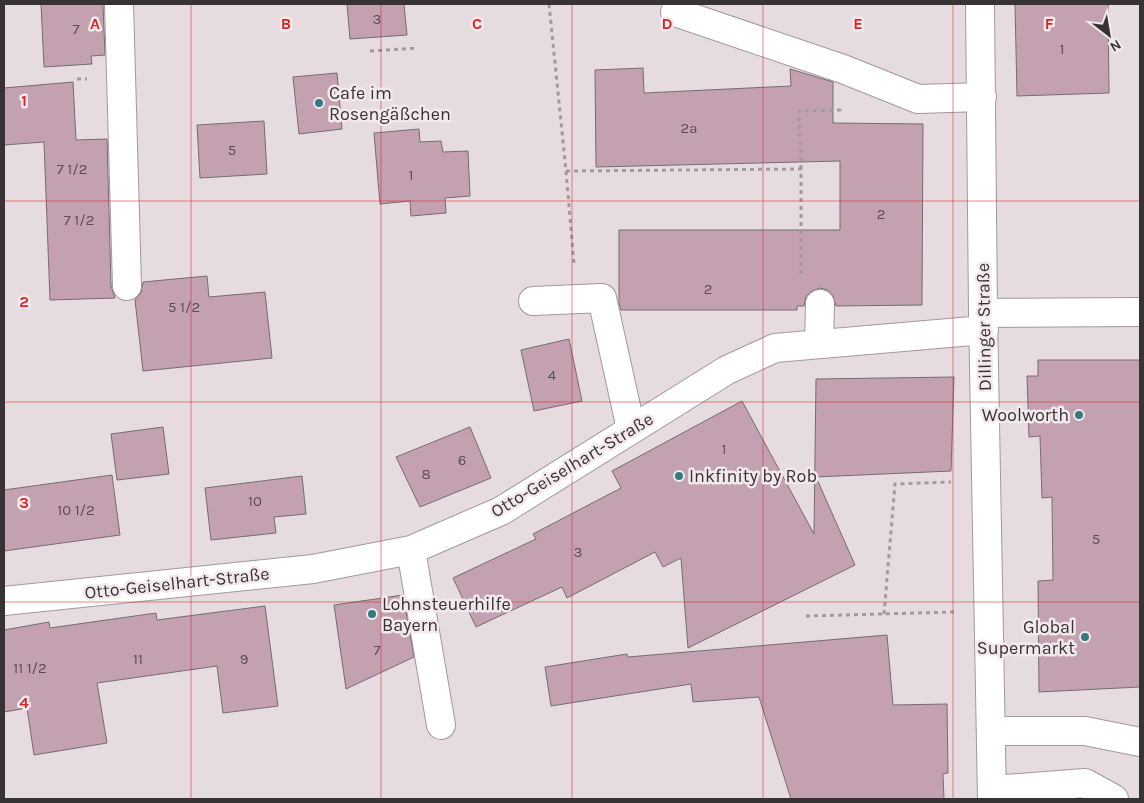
<svg xmlns="http://www.w3.org/2000/svg" width="1144" height="803" font-family="Karla,sans-serif">
<style>
.building{fill:#c3a1b1;stroke:#756c70}
.lines{fill:none;stroke-linecap:round;stroke-linejoin:round}
.minor-casing{stroke:#a2989d;stroke-width:30}
.path{stroke:#a29b9e;stroke-width:3;stroke-dasharray:4 4;stroke-linecap:butt}
.minor{stroke:#fff;stroke-width:28}
.grid{fill:none;stroke:#d62828;stroke-width:1;stroke-opacity:0.55}
.poi-dot{fill:#327b7f;stroke:#f3e9ed;stroke-width:2}
.labels{text-anchor:middle;dominant-baseline:central;stroke-width:5;stroke-linejoin:round;paint-order:stroke}
.number-label{font-size:15px;fill:#5a4e54}
.poi-label{font-size:18px;fill:#373335;stroke:#f3e9ed;text-anchor:start}
.street-label{font-size:18px;fill:#373335;stroke:#f3e9ed}
.grid-label{font-size:16px;text-anchor:middle;font-weight:bold;fill:#d62828;stroke:#f3e9ed;stroke-width:5;stroke-linejoin:round;paint-order:stroke}
</style>
<rect width="100%" height="100%" fill="#e6dce0"/>
<!-- building -->
<path class="building" d="M41,4h62l2,51 -14,1 1,8 -48,3z
M347,4h57l3,31 -57,4z
M1015,4h93l1,89 -92,3z
M643,68l1,25 147,-7 -1,-17 43,13v41l90,1 -1,181 -86,1 -3,-10 -5,-6 -8,-2 -8,3 -6,5 -2,10h-7v4h-176l-2,-7v-73h221v-69l-244,6 -1,-97z
M337,73l5,56 -43,5 -6,-57z
M73,82l3,58 31,-1 4,147 4,12 -65,2 -6,-158 -40,3v-57z
M264,121l3,53 -67,4 -3,-53z
M419,129l1,13 21,-1 2,11 25,-1 2,45 -25,2 1,15 -35,3 -1,-15 -30,3 -6,-71z
M207,276l2,21 56,-5 7,66 -129,13 -8,-71 6,-7 2,-11z
M569,339l13,62 -48,10 -13,-61z
M1038,360h102v327l-101,5 -1,-111 15,-1 -1,-83 -10,1 -2,-62 -11,1 -2,-61h11z
M954,377l-3,94 -135,6 39,88 -167,83 -7,-90 -18,9 -8,-15 -88,46 -5,-11 -86,40 -23,-49 83,-39 -3,-5 88,-46 -9,-17 130,-70 72,133 2,-155z
M163,427l6,47 -52,6 -6,-46z
M470,427l21,51 -71,29 -24,-50z
M112,475l8,60 -116,16v-61z
M302,476l4,38 -32,3 2,16 -65,7 -6,-52z
M403,595l11,62 -68,32 -12,-84z
M265,606l13,100 -55,7 -6,-47 -120,17 10,60 -73,12 -7,-47 -23,4v-82l45,-8 1,6 106,-15 1,7z
M887,635l6,70 54,-1 1,69 -5,1 1,25h-153l-32,-102 -66,5 -2,-18 -140,22 -6,-39 82,-13 1,3z"/>
<g class="lines">
<!-- minor casing -->
<g class="minor-casing">
<path id="minor" d="M119,4l8,282
M980,4l3,309 9,486
M675,12l168,57 75,30 64,-2
M533,301l69,-3 29,131
M983,313l157,-1
M819,344l1,-40
M411,550l30,175
M4,601l309,-32 98,-19 90,-39 226,-141 48,-22 209,-18
M991,731h94l55,11
M992,790l93,-7 29,16"/>
</g>
<!-- path -->
<path class="path" d="M549,4l17,167 8,93
M370,51l48,-3
M77,79h10
M801,169l-2,-58 41,-1 1,-5
M566,171l235,-2v106
M884,614l11,-130 56,-2
M806,616l148,-4"/>
<!-- minor -->
<use href="#minor" class="minor"/>
</g>
<!-- grid -->
<path class="grid" d="M191,4v795M381,4v795M572,4v795M763,4v795M953,4v795M4,201h1136M4,402h1136M4,602h1136"/>
<!-- markers -->
<g class="poi-dot">
<circle cx="319" cy="103" r="5"/>
<circle cx="1079" cy="415" r="5"/>
<circle cx="679" cy="476" r="5"/>
<circle cx="372" cy="614" r="5"/>
<circle cx="1085" cy="637" r="5"/>
</g>
<g class="labels">
<!-- number labels -->
<g class="number-label">
<text x="377" y="19">3</text>
<text x="76" y="29">7</text>
<text x="1062" y="49">1</text>
<text x="689" y="128">2a</text>
<text x="232" y="150">5</text>
<text x="72" y="169">7 1/2</text>
<text x="411" y="175">1</text>
<text x="881" y="214">2</text>
<text x="79" y="220">7 1/2</text>
<text x="708" y="289">2</text>
<text x="184" y="307">5 1/2</text>
<text x="552" y="375">4</text>
<text x="724" y="449">1</text>
<text x="462" y="460">6</text>
<text x="426" y="474">8</text>
<text x="255" y="501">10</text>
<text x="76" y="510">10 1/2</text>
<text x="1096" y="539">5</text>
<text x="578" y="552">3</text>
<text x="377" y="650">7</text>
<text x="138" y="659">11</text>
<text x="244" y="659">9</text>
<text x="30" y="668">11 1/2</text>
</g>
<!-- poi labels -->
<g class="poi-label">
<text x="329" y="93">Cafe im<tspan x="329" dy="21">Rosengäßchen</tspan></text>
<text x="1069" y="415" text-anchor="end">Woolworth</text>
<text x="689" y="476">Inkfinity by Rob</text>
<text x="382" y="604">Lohnsteuerhilfe<tspan x="382" dy="21">Bayern</tspan></text>
<text x="1075" y="627" text-anchor="end">Global<tspan x="1075" dy="21">Supermarkt</tspan></text>
</g>
<!-- street labels -->
<g class="street-label">
<text transform="translate(984 327) rotate(-91)">Dillinger Straße</text>
<text transform="translate(572 465) rotate(-31)">Otto-Geiselhart-Straße</text>
<text transform="translate(177 583) rotate(-6)">Otto-Geiselhart-Straße</text>
</g>
</g>
<g class="grid-label">
<text x="95" y="29">A</text>
<text x="286" y="29">B</text>
<text x="477" y="29">C</text>
<text x="667" y="29">D</text>
<text x="858" y="29">E</text>
<text x="1049" y="29">F</text>
<text x="24" y="106">1</text>
<text x="24" y="307">2</text>
<text x="24" y="508">3</text>
<text x="24" y="708">4</text>
</g>
<!-- border -->
<rect width="1144" height="803" fill="none" stroke="#373335" stroke-width="10"/>
<!-- north arrow -->
<g transform="translate(1109 35) rotate(149)" stroke="#f3e9ed" stroke-width="4" paint-order="stroke">
<path d="M0-4L9 19L0 12L-9 19Z" fill="#373335"/>
<text y="-8" font-size="14" font-weight="bold" text-anchor="middle" fill="#373335">N</text>
</g>
</svg>
